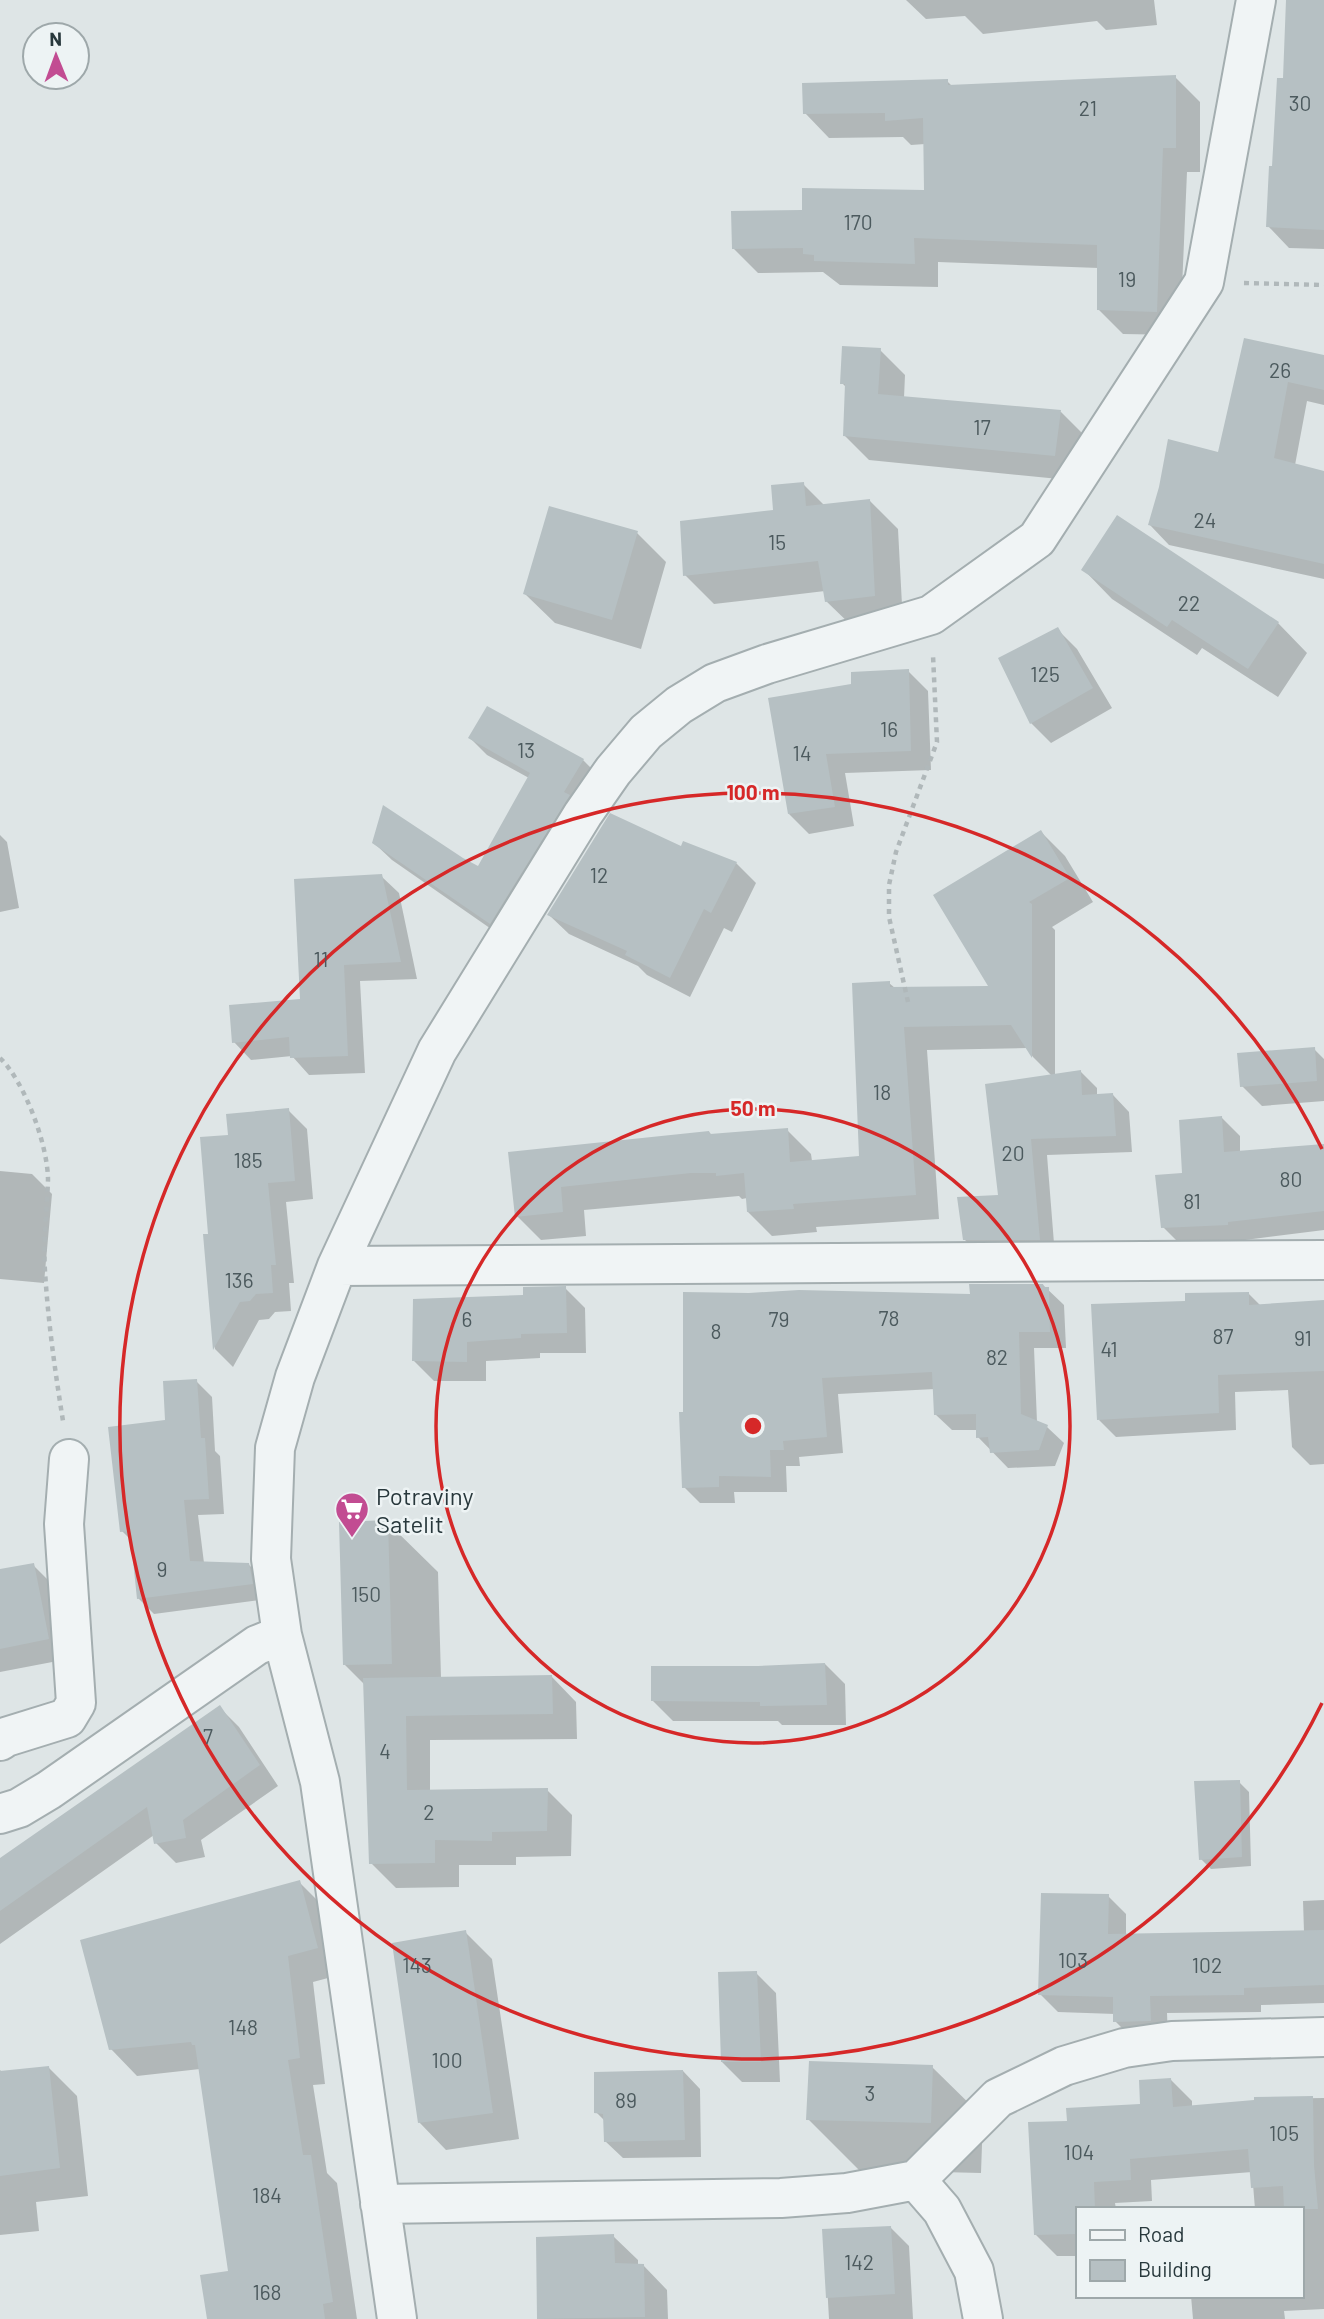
<svg xmlns="http://www.w3.org/2000/svg" width="1324" height="2319" font-family="Barlow,sans-serif">
<style>
.shadow{fill:#0003}
.building{fill:#b6c0c3}
.lines{fill:none;stroke-linecap:round;stroke-linejoin:round}
.minor-casing{stroke:#a4aeb0;stroke-width:42}
.path{stroke:#b0b8ba;stroke-width:4.5;stroke-dasharray:5 5;stroke-linecap:butt}
.minor{stroke:#f0f4f5;stroke-width:38}
.ring{fill:none;stroke:#d62828;stroke-width:3.5}
.labels{text-anchor:middle;dominant-baseline:central;stroke-width:5;stroke-linejoin:round;paint-order:stroke}
.number-label{font-size:21px;fill:#4c5a5e}
.poi-label{font-size:24px;fill:#28383c;stroke:#edf3f4;text-anchor:start}
.centre{fill:#d62828;stroke:#edf3f4;stroke-width:3.5}
.ring-label{font-size:21px;text-anchor:middle;font-weight:bold;fill:#d62828;stroke:#edf3f4;stroke-width:5;stroke-linejoin:round;paint-order:stroke}
</style>
<rect width="100%" height="100%" fill="#dee5e6"/>
<!-- shadow -->
<path class="shadow" d="M906,0h248l3,25 -51,5 -9,-9 -114,13 -18,-18 -39,3z
M1288,0h36v249l-35,-1 -21,-22 17,-146z
M1175,77l25,25v70h-13l-7,163 -57,-1 -24,-24v-42l-161,-6v25l-98,-2 -17,-13 -65,1 -25,-25 71,-36 122,-20 -1,-48 -14,1 -8,-8 -74,1 -24,-25 142,-32 5,5z
M1245,340l79,17v48l-17,-4 -12,64 29,8v106l-155,-34 -19,-20 69,-71z
M880,350l25,25 -1,23 157,14 25,25 -7,44 -210,-21 -25,-25 3,-47 -5,-5z
M803,484l22,22 45,-5 28,28 5,95 -48,5 -29,-28 -1,-10 -111,13 -29,-29 90,-63z
M637,533l29,29 -25,87 -86,-26 -30,-29z
M1083,569l195,54 29,30 -29,44 -76,-49 -5,7 -85,-56z
M1057,629l20,20 35,59 -61,35 -20,-20z
M908,671l20,20 3,79 -86,3 9,53 -45,8 -20,-20 64,-128z
M470,738l113,22 17,17 -93,163 -115,-80 -18,-17 104,25 51,-90 -42,-23z
M1041,832l24,24 28,46 -41,25 3,3v145l26,-3 16,16v8l16,-1 16,17 3,40 -85,3 8,101h-74l-17,-17 36,-43 52,-120 -19,-19 -6,-9 -100,2 12,169 -123,8 1,5 -45,4 -24,-24 -1,-14 -5,1 -3,-3 -155,14 2,26 -45,4 -24,-24 -7,-63 199,-21 3,3 75,-5 24,24 1,7 49,-4 28,-174 6,5h96z
M0,835l7,7 12,66 -19,4z
M684,843l52,20 20,20 -24,49 -8,-4 -34,69 -43,-22 -9,-9 -69,-32 -20,-19 133,-67z
M381,876l18,17 18,86 -57,2 5,92 -56,2 -17,-19 -41,4 -17,-18 68,-42z
M1314,1049l10,10v42l-62,5 -20,-20z
M288,1110l19,19 6,70 -27,3 8,81h-5l2,28 -16,1 -6,7 -10,1 -26,47 -18,-18 -10,-113h5z
M1222,1118l18,18v17l84,-7v84l-79,10v3l-64,2 -18,-18 21,-53z
M0,1171l32,3 20,20 -8,89 -44,-4z
M1043,1285l21,20 2,43h-32l3,74 10,5 17,16 -9,23 -47,2 -30,-31v-7h-26l-17,-16v-25l-97,5 5,59 -44,4 1,9h-14l1,26h-53l1,11h-35l-16,-16 -4,-73 292,-118z
M565,1288l20,20 1,45h-46v5l-54,3v20h-52l-20,-20 111,-64z
M1248,1293l13,13 63,-4v162l-14,1 -18,-18 -4,-57 -53,2 1,38 -120,7 -17,-17 88,-118z
M196,1381l16,16 3,54 5,5 4,58 -26,1 6,48 45,2 16,15 2,19 -113,15 -16,-16 -6,-57 -10,-10 45,-109z
M387,1522l51,50 3,106 111,-1 24,25 1,37 -147,1v51l117,-1 25,25 -1,41 -55,1v8h-57v22l-63,1 -25,-25 -6,-178 -20,-20z
M33,1565l20,20 15,74 -68,13v-101z
M825,1664l20,20 1,41h-64l-4,-4h-105l-20,-20 105,-33z
M220,1708l19,19 39,59 -77,54 4,17 -29,6 -20,-20 -2,-8 -154,109v-84z
M1239,1782l10,10 2,74 -40,3 -10,-10z
M299,1882l26,26 18,66 -30,8 12,102 -12,1 14,88 10,10 20,136h-149l22,-47 -30,-203 -63,7 -26,-27z
M1108,1896l18,18v21l178,-3 -1,-31 21,-1v103l-63,2v7l-94,1 1,25 -35,1 -18,-18v-7l-57,-2 -18,-18z
M465,1932l27,27 27,180 -73,11 -27,-28z
M756,1973l20,20 4,89h-38l-20,-20z
M932,2067l51,50 -2,56 -122,-3 -51,-51z
M49,2068l28,28 11,100 -52,6 3,29 -39,4v-165l3,3z
M683,2071l17,18 1,68 -78,1 -18,-17v-20l-9,-9z
M1170,2079l22,22v6l64,-5v-3l68,-1v211l-40,2 1,8h-92l-2,-23h110v-87h-46l-3,-37 -101,8 1,21 -37,2 1,6h-39v47h-20l-22,-22 34,-111 73,-18z
M890,2227l19,19 4,73h-84l-5,-88z
M613,2236l25,24v5h5l24,25 1,29h-129l-2,-81z"/>
<!-- building -->
<path class="building" d="M1286,0h38v230l-58,-3 3,-61h3l5,-88h6z
M1176,75v73h-13l-6,164 -60,-2v-65l-183,-7 1,26 -101,-3v-6l-11,-1v-6l-71,1 -1,-38 71,-1v-22l122,2 -1,-72 -38,3v-8l-82,1 -1,-31 146,-4v6z
M1244,338l80,17v35l-36,-8 -14,76 50,13v93l-176,-39 11,-38 9,-48 50,13z
M842,346l39,2 -3,46 183,16 -6,46 -212,-20 2,-52h-5z
M804,482l2,24 64,-7 5,97 -50,6 -7,-41 -135,15 -3,-55 93,-11 -2,-25z
M549,506l89,25 -26,89 -89,-26z
M1117,515l162,107 -31,47 -76,-49 -5,7 -86,-57z
M1058,627l35,61 -63,36 -32,-66z
M909,669l2,82 -85,3 9,53 -47,7 -20,-116 83,-14v-12z
M487,706l97,53 -20,33 6,3 -80,129 -118,-81 11,-38 80,53 15,8 52,-93 -62,-35z
M610,813l71,33 2,-5 54,21 -26,51 -7,-4 -34,69 -45,-23 2,-4 -80,-36z
M1041,830l29,48 -41,24 3,2v154l-21,-33 -107,2 12,168 -123,9 1,5 -47,3 -3,-39 -28,3v-3h-25l-130,14 2,25 -48,5 -7,-65 201,-21 1,3 78,-6 2,34 69,-6 -7,-173 38,-2v6l98,-1 -55,-91z
M382,874l19,88 -57,3 4,91 -58,2 -1,-21 -57,6 -3,-38 71,-6 -6,-120z
M1315,1047l2,34 -77,6 -3,-34z
M1081,1070l1,25 31,-2 3,43 -85,3 9,101h-77l-6,-43 41,-2 -13,-111z
M289,1108l6,73 -27,2 8,82h-5l2,28 -17,1 -6,7 -10,1 -27,48 -10,-116h5l-8,-97 28,-2 -2,-21z
M1222,1116l2,36 100,-8v67l-96,11v3l-67,3 -6,-53 27,-2 -3,-53z
M969,1284h74l1,3h5l1,45h-31l2,82 27,11 -9,25 -49,3 -2,-16 -12,1v-24l-42,1 -2,-43 -110,6 5,59 -44,4 1,9h-14l1,27 -52,-1v11l-37,1 -3,-76h4v-120l66,1 50,-3 171,4z
M566,1286l1,47 -46,1v4l-54,4v20l-55,-1 1,-62 110,-4v-8z
M1249,1292v13l75,-5v71l-106,4 1,38 -122,7 -6,-116 94,-3v-8z
M197,1379l4,59h4l4,61 -25,1 6,61 59,2 4,21 -116,15 -7,-68 -10,1 -12,-105 57,-7 -2,-39z
M388,1520l4,144 -49,1 -4,-143z
M34,1563l15,76 -49,10v-80z
M825,1663l2,42 -67,1v-4l-109,-1v-35h107z
M552,1675l1,39 -147,2 1,74 141,-2 -1,43 -55,1v9l-57,-1v23l-66,1 -6,-186z
M220,1705l40,60 -77,55 3,18 -32,6 -7,-37 -147,104v-53z
M1240,1780l2,77 -43,3 -5,-79z
M300,1880l18,68 -30,8 12,102 -12,2 15,95h8l22,147 -10,2 2,15h-118l-7,-44 28,-4 -33,-226h-3l-1,-3 -82,8 -29,-110z
M1041,1893l68,1 -1,40 216,-4v55l-80,3v7l-94,1 1,25 -38,1v-25l-75,-2z
M466,1930l27,183 -75,10 -26,-180z
M757,1971l4,91h-40l-3,-90z
M809,2061l124,4 -2,58 -125,-3z
M49,2066l11,102 -60,8v-105z
M683,2070l2,70 -81,2 -1,-28 -9,-1v-41z
M1171,2078l2,29 81,-7v-3l59,-1 1,69 4,44h-34l-1,-23 -32,2 -3,-39 -118,10 1,21 -37,2 1,27h-18v25l-43,1 -6,-113 39,-1 -1,-13 74,-4 -1,-24z
M891,2226l4,68 -69,4 -4,-69z
M614,2234l1,29 29,1 1,53 -108,2 -1,-82z"/>
<g class="lines">
<!-- minor casing -->
<g class="minor-casing">
<path id="minor" d="M337,1266l987,-6
M0,1741l6,-4 61,-19 9,-15 -12,-179 5,-65
M0,1814l19,-6 30,-18 208,-145 25,-10
M916,2180l26,30 32,61 9,48
M380,2204l401,-6 66,-5 69,-13 82,-82 66,-32 60,-18 48,-7 152,-4
M397,2319l-77,-537 -38,-147 -11,-76 4,-111 20,-71 42,-111 100,-215 146,-237 30,-43 33,-39 33,-27 36,-22 52,-19 164,-49 106,-76 167,-257 52,-282"/>
</g>
<!-- path -->
<path class="path" d="M1244,283l80,2
M908,1002l-19,-85v-32l7,-33 41,-110 -4,-87
M0,1058c25,24 48,88 48,122 -1,31 -5,61 -3,91 3,50 10,100 18,150"/>
<!-- minor -->
<use href="#minor" class="minor"/>
</g>
<!-- distance rings -->
<g class="ring">
<circle cx="753" cy="1426" r="317"/>
<path d="M1322 1703A633 633 0 1 1 1322 1149"/>
</g>
<!-- icons -->
<defs>
<g id="supermarket-pin" transform="scale(1.75)"><path d="M0 17L-7.5 6A9.5 9.5 0 1 1 7.5 6Z" fill="#c24c92" stroke="#edf3f4"/><path d="M-6-5.5h2.5l.6 2H6L4.5 2H-2.5L-4.4-4H-6ZM-1.5 3.2a1.3 1.3 0 1 0 .1 0ZM3 3.2a1.3 1.3 0 1 0 .1 0Z" fill="#fff"/></g>
</defs>
<g fill-rule="evenodd">
<use href="#supermarket-pin" x="352" y="1509"/>
</g>
<g class="labels">
<!-- number labels -->
<g class="number-label">
<text x="1300" y="102">30</text>
<text x="1088" y="107">21</text>
<text x="858" y="221">170</text>
<text x="1127" y="278">19</text>
<text x="1280" y="369">26</text>
<text x="982" y="426">17</text>
<text x="1205" y="519">24</text>
<text x="777" y="541">15</text>
<text x="1189" y="602">22</text>
<text x="1045" y="673">125</text>
<text x="889" y="728">16</text>
<text x="526" y="749">13</text>
<text x="802" y="752">14</text>
<text x="599" y="874">12</text>
<text x="321" y="958">11</text>
<text x="882" y="1091">18</text>
<text x="1013" y="1152">20</text>
<text x="248" y="1159">185</text>
<text x="1291" y="1178">80</text>
<text x="1192" y="1200">81</text>
<text x="239" y="1279">136</text>
<text x="889" y="1317">78</text>
<text x="467" y="1318">6</text>
<text x="779" y="1318">79</text>
<text x="716" y="1330">8</text>
<text x="1223" y="1335">87</text>
<text x="1303" y="1337">91</text>
<text x="1109" y="1348">41</text>
<text x="997" y="1356">82</text>
<text x="162" y="1568">9</text>
<text x="366" y="1593">150</text>
<text x="208" y="1735">7</text>
<text x="385" y="1750">4</text>
<text x="429" y="1811">2</text>
<text x="1073" y="1959">103</text>
<text x="417" y="1964">143</text>
<text x="1207" y="1964">102</text>
<text x="243" y="2026">148</text>
<text x="447" y="2059">100</text>
<text x="870" y="2092">3</text>
<text x="626" y="2099">89</text>
<text x="1284" y="2132">105</text>
<text x="1079" y="2151">104</text>
<text x="267" y="2194">184</text>
<text x="859" y="2261">142</text>
<text x="267" y="2291">168</text>
</g>
<!-- poi labels -->
<g class="poi-label">
<text x="376" y="1495">Potraviny<tspan x="376" dy="28">Satelit</tspan></text>
</g>
</g>
<circle cx="753" cy="1426" r="10" class="centre"/>
<g class="ring-label">
<text x="753" y="800">100 m</text>
<text x="753" y="1116">50 m</text>
</g>
<!-- legend -->
<rect x="1076" y="2207" width="228" height="91" fill="#edf3f4" stroke="#9ea8aa" stroke-width="2"/>
<rect x="1090" y="2230" width="35" height="10" fill="#f0f4f5" stroke="#9ea8aa" stroke-width="2"/>
<text x="1138" y="2242" font-size="21" fill="#28383c">Road</text>
<rect x="1090" y="2260" width="35" height="21" fill="#b6c0c3" stroke="#9ea8aa" stroke-width="2"/>
<text x="1138" y="2277" font-size="21" fill="#28383c">Building</text>
<!-- north arrow -->
<g transform="translate(56 56) rotate(359)"><circle r="33" fill="#edf3f4" stroke="#9ea8aa" stroke-width="2"/>
<path d="M0-5L12 26L0 18L-12 26Z" fill="#c24c92"/>
<text y="-10" font-size="19" font-weight="bold" text-anchor="middle" fill="#28383c">N</text>
</g>
</svg>
